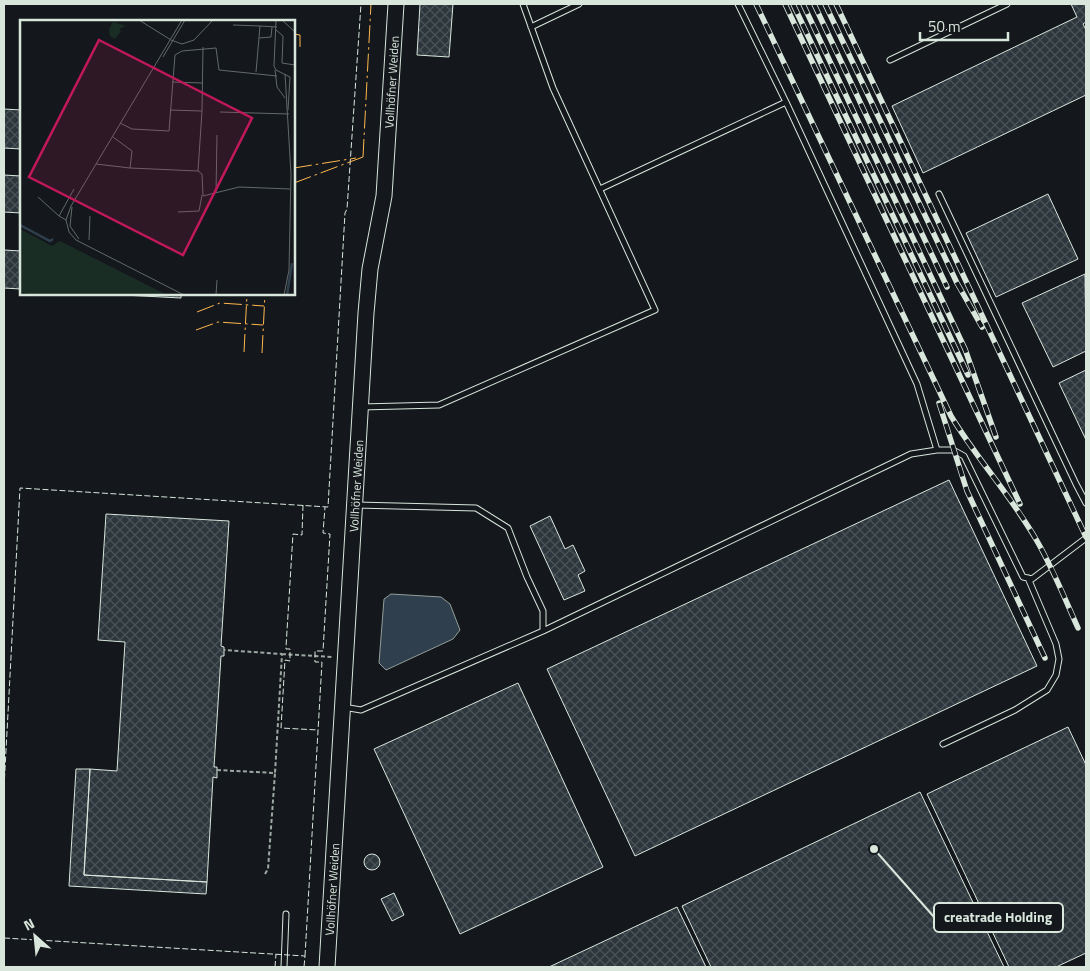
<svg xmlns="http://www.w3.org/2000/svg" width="1090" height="971" font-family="'Titillium Web',sans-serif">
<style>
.water{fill:#2f3f4d;stroke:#939e99}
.building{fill:url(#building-cross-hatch);stroke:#d8e6dc}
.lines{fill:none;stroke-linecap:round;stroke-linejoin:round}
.lane-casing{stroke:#d8e6dc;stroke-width:7}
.secondary-casing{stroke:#d8e6dc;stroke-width:17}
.path{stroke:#9da8a2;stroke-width:2;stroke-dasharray:4 2.5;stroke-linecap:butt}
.lane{stroke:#14181c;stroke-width:5}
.secondary{stroke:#14181c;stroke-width:15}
.rail-casing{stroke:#d8e6dc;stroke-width:5.5}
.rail{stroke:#14181c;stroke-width:4;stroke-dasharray:11;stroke-linecap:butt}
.fence{stroke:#d8e6dc;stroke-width:1;stroke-dasharray:6 2.5;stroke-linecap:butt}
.power{stroke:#ffb74d;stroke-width:1;stroke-dasharray:18 4 2.5 4;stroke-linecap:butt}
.labels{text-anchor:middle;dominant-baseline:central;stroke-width:4;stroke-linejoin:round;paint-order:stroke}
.street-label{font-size:12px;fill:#d8e6dc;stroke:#14181c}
.inset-river{fill:none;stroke:#2f3f4d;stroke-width:2.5}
.inset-road{fill:none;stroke:#626a69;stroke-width:1}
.view{fill:#c2185b;fill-opacity:0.15;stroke:#c2185b;stroke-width:2.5}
.inset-edge{fill:none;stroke:#d8e6dc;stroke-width:2.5}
.leader{fill:none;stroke:#d8e6dc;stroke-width:2}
.callout-dot{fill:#d8e6dc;stroke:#14181c;stroke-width:2}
.callout{fill:#14181c;stroke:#d8e6dc;stroke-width:2}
.callout-label{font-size:14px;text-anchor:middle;font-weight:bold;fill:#d8e6dc}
</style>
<defs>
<pattern id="building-cross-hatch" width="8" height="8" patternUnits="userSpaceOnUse" patternTransform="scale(1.25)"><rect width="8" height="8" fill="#2c363c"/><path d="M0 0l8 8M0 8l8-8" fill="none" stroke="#4a5358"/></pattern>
</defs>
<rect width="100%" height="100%" fill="#14181c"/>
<!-- water -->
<path class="water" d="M391,594l50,3 9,7 10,26 -7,9 -67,31 -7,-7 5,-64z"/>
<!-- building -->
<path class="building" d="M420,4h33l-4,53 -32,-2z
M1071,4h15v18l-3,2 3,6v65l-163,78 -31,-67 185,-89z
M4,109l17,1v39l-17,-1z
M4,175l17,1v37l-17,-1z
M1048,194l30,65 -82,38 -30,-64z
M4,250l17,1v38l-17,-1z
M1085,274l1,77 -33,16 -31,-64z
M104,294h77v4z
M1086,370v70l-27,-57z
M949,480l88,186 -402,190 -88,-187z
M106,514l123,7 -8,125 3,1v9h-3l-7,111h3v11l-4,-1 -6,105 -123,-7 6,-106 27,2 8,-129 -27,-2z
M550,516l15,33 8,-4 12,26 -7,4 7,16 -21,9 -34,-74z
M518,683l85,184 -143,67 -86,-185z
M1068,727l18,38v188l-30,14h-47l-82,-173z
M76,769h14l-6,106 123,7 -1,12 -137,-8z
M920,792l84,175h-293l-29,-61z
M364 862a8 8 0 1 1 16 0a8 8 0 1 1-16 0Z
M394,893l10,22 -12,6 -11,-22z
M677,907l29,60h-157z"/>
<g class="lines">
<!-- lane casing -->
<g class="lane-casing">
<path id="lane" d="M738,4l48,98
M531,27l48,-23
M890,60l117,-56
M600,189l186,-87 131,282 20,66
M939,194l137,290 10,19
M361,407l78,-2 216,-95 -102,-222 -30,-84
M543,631l368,-177 26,-4h16l11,6 59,121 9,2 54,-41
M343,707l18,3 182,-79v-20l-16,-34 -19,-49 -32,-20 -120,-3
M943,744l72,-34 32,-20 9,-15 3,-16 -3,-15 -28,-66
M284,967l2,-53"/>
</g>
<!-- secondary casing -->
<g class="secondary-casing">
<g id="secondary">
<path id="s1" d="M327,967l39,-654 4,-44 14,-73 12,-192"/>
</g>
</g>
<!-- path -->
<path class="path" d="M282,654l50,3
M217,770l58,3 7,-119 -58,-4
M265,874l3,-5 7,-96"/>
<!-- lane -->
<use href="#lane" class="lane"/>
<!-- secondary -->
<use href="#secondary" class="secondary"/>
<!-- rail casing -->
<g class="rail-casing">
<path id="rail" d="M756,4l195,412c26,43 61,81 86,125 16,28 28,58 41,87
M785,4l235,500
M793,4l175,371
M803,4l162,345 31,88
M814,4l133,283
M825,4l132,279 25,44
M836,4l250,533
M939,403l28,88 78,167"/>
</g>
<!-- rail -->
<use href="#rail" class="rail"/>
<!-- fence -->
<path class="fence" d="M303,505l-1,30 -9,-1 -7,113v2h4v12l-5,-1 -4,68 37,2
M4,788l16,-300 308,19 17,-294 2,-4 14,-205
M4,938l301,18 -1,11
M305,956l17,-294h-7v-11h8l7,-117 -7,-1 2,-26
M275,967l1,-13"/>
<!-- power -->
<path class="power" d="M264,21v-1
M294,34l6,1v12h-6
M363,157l8,-153
M294,168l62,-10
M294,183l69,-26
M197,312l23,-9 44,3
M196,330l22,-8 45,3
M244,352l3,-58
M262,353l3,-59"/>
</g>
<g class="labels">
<!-- street labels -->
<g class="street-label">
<text stroke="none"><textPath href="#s1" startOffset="888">Vollhöfner Weiden</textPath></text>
<text stroke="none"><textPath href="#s1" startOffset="482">Vollhöfner Weiden</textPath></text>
<text stroke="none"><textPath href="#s1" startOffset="78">Vollhöfner Weiden</textPath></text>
</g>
</g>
<!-- overview -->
<g transform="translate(20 20)">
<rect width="275" height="275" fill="#14181c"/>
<path d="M93,2l13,4 -7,3 2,2 -6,8 -5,-3 -1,-7zM0,209l32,17 8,-5 107,54h-135l-12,-3z" fill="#1a2d24"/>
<path class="inset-river" d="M0,205l30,16 3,-2M267,275l5,-32"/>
<path class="inset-road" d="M119,0l32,20M162,0l-111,186 -5,14 3,12 7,8 108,55M256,0l-2,46 2,4 14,7 -2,33M262,0l13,12M213,5l27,1M256,10l7,6 -1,27 13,2M239,18l12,-1 1,-10M151,20l11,4 12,-4 19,-20M143,37l22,-37M255,50l2,17 8,11M236,52l4,-46 17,1M275,53v53M152,62l31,1M150,90l32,1 -4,60M182,91l1,-64M200,92l69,2M100,103l12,6 37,2 6,-76 7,-4 34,-3 3,22 58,6M76,144l34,4 2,-17 -19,-14M110,148l68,3 4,3 1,22 36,-9 51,2M196,173l1,-58M18,177l21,19M52,187l-2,19 9,13M158,192l21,-1 3,-16M46,200l-7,-4 15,-27M69,220l1,-24M196,275l1,-15M264,275l5,-25 2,-96 -6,-100"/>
<path class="view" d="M79,20l153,78 -69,137 -154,-78z"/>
<rect width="275" height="275" class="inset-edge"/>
</g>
<!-- callouts -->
<path class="leader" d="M874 849L934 917"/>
<circle class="callout-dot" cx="874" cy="849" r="5"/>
<rect class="callout" x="934" y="903" width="129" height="29" rx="5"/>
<g class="callout-label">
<text x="998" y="922">creatrade Holding</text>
</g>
<!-- border -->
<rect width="1090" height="971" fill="none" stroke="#d8e6dc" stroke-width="10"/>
<!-- north arrow -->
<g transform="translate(35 936) rotate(333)" stroke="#14181c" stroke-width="4" paint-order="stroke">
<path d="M0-4L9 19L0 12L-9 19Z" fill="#d8e6dc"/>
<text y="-8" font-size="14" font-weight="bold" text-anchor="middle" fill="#d8e6dc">N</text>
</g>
<!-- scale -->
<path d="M920 32v8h88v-8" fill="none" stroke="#d8e6dc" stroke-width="2.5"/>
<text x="928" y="32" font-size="15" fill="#d8e6dc" stroke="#14181c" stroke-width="4" paint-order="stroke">50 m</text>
</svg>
